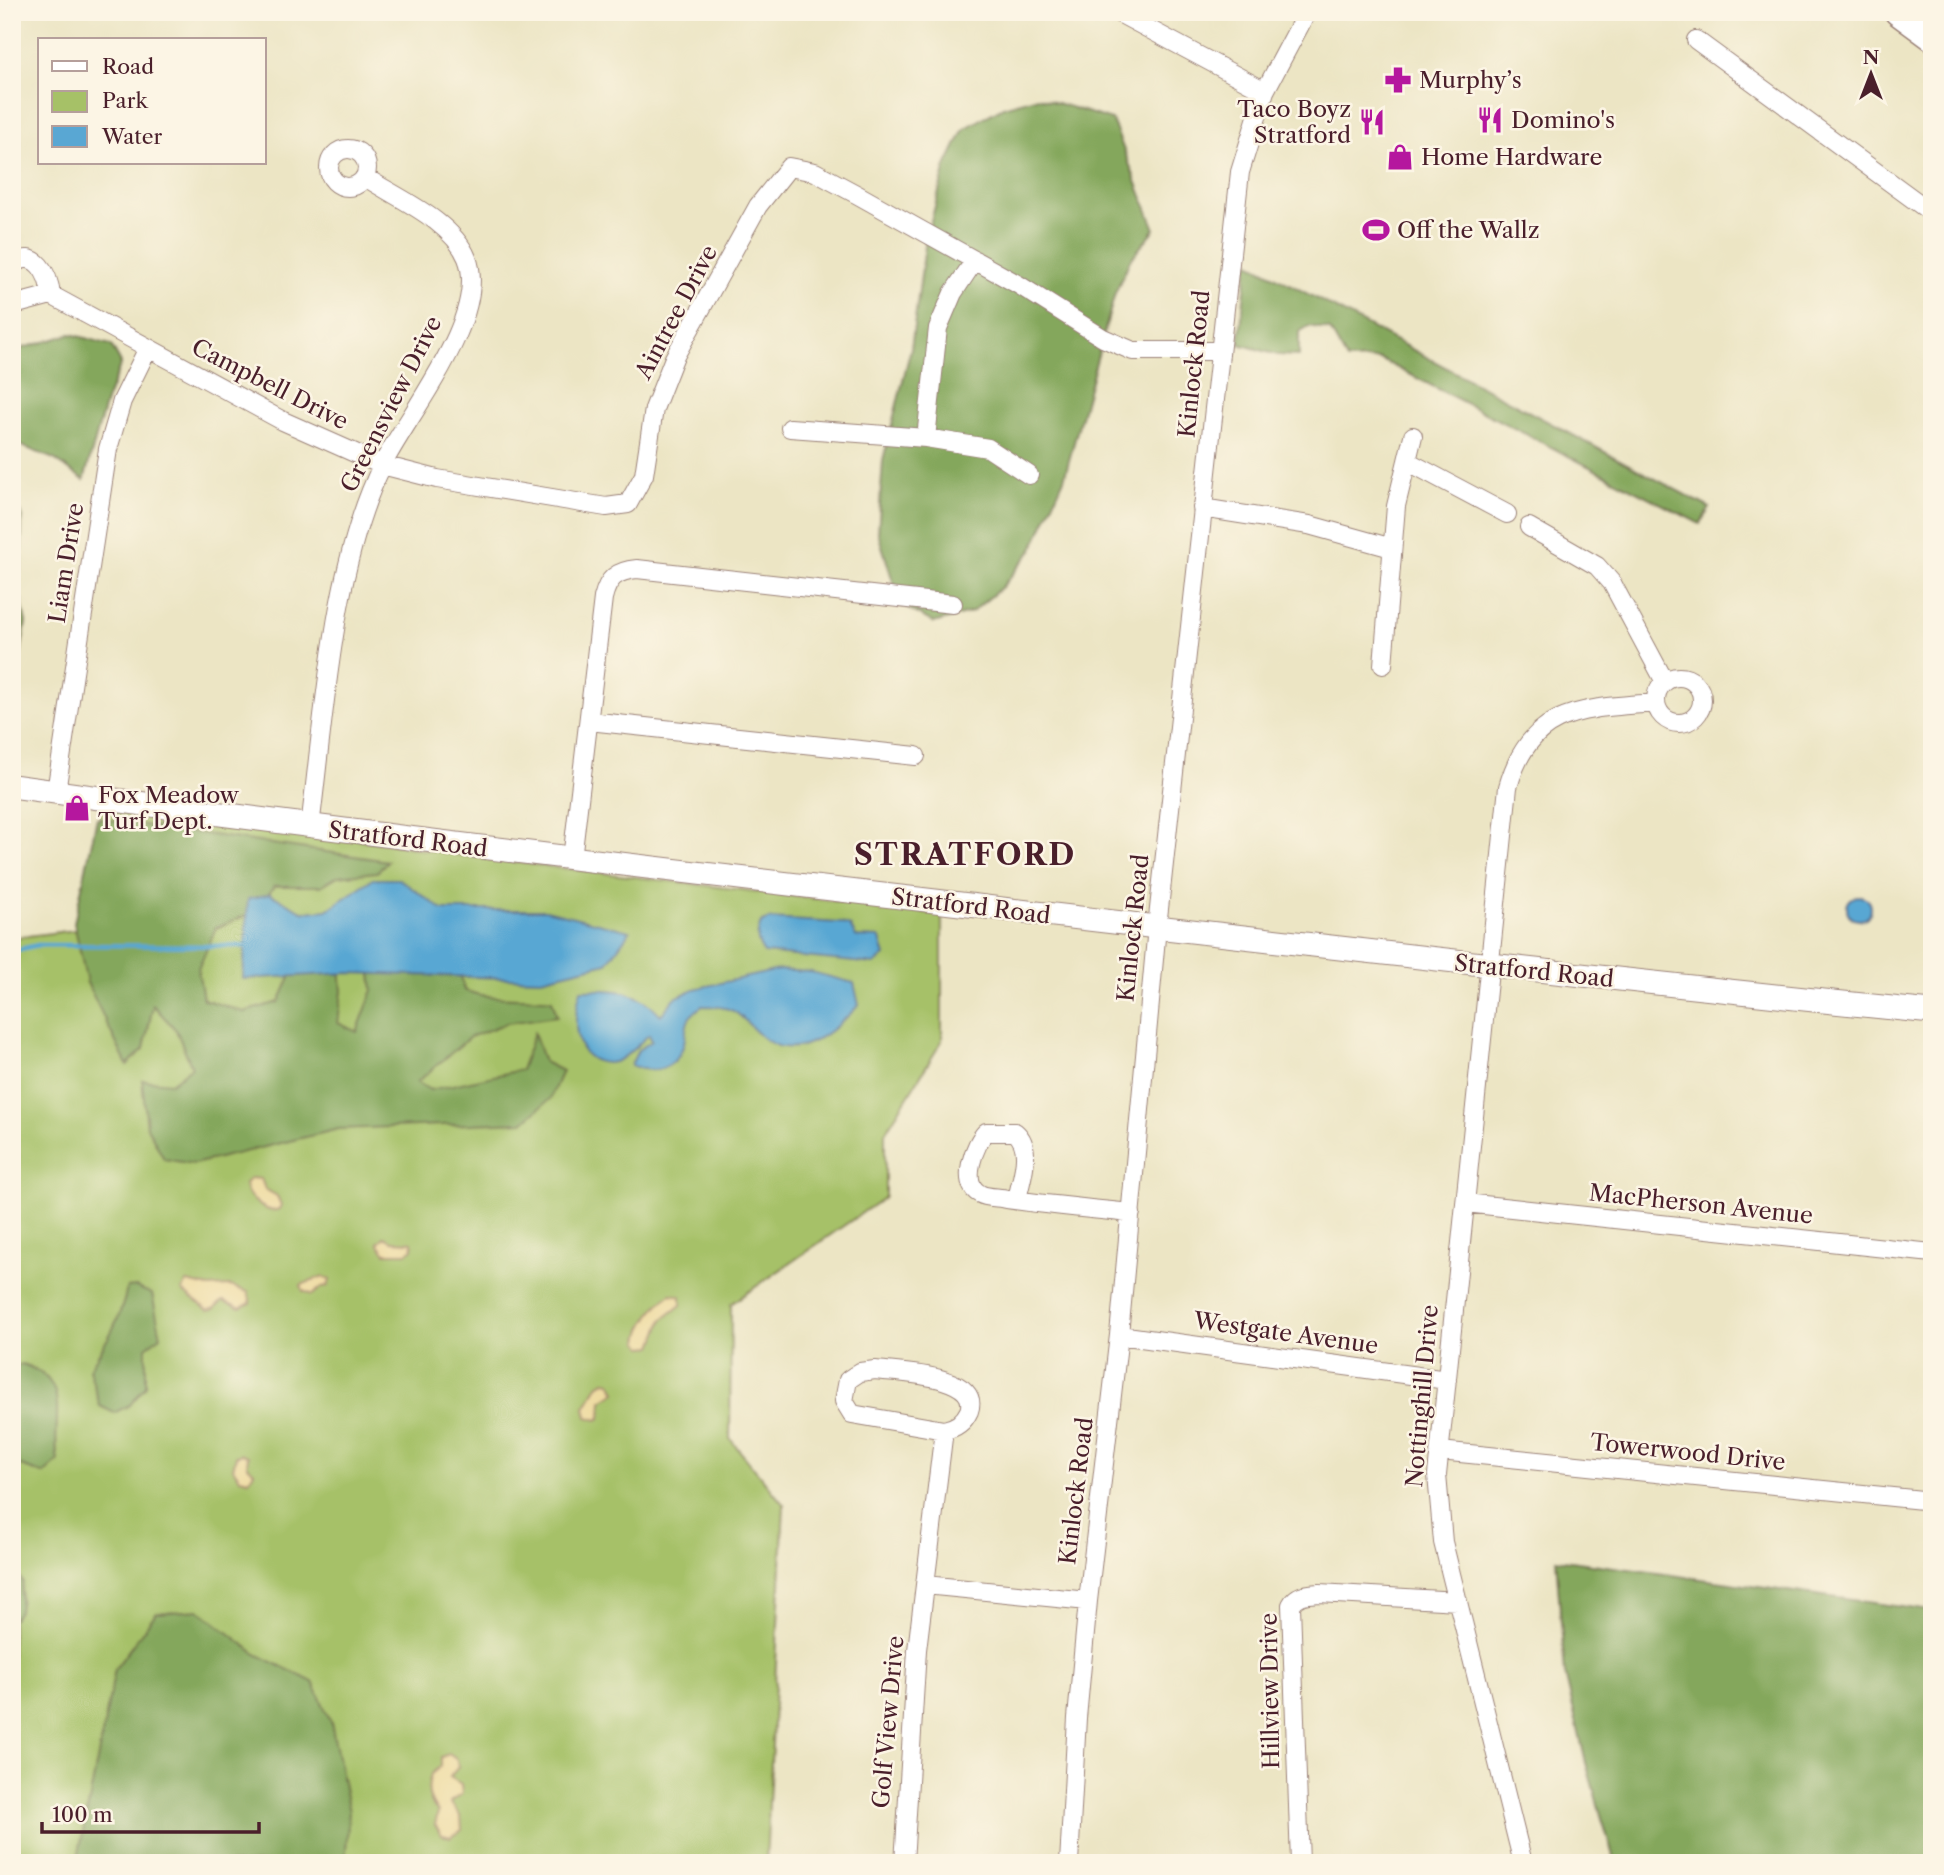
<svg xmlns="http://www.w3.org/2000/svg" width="1944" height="1875" font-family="'Libre Caslon Text',serif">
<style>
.green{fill:#a6c167;stroke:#787049;stroke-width:2}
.forest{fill:#84a75c;stroke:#676344;stroke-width:2}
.sand{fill:#eeda9e;stroke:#9c7c64;stroke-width:2}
.water{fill:#59a7d3;stroke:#52637f;stroke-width:2}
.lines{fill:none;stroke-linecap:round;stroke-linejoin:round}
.stream{stroke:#59a7d3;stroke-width:4.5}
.minor-casing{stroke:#9b8278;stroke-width:20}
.major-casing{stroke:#9b8278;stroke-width:25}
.highway-casing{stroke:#9b8278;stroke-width:29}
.minor{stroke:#fff;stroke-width:18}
.major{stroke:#fff;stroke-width:23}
.highway{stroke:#fff;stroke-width:26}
.labels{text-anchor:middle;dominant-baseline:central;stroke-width:5;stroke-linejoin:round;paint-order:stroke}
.poi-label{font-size:23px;fill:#4a1f2b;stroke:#fcf5e5;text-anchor:start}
.street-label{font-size:23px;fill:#4a1f2b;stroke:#fcf5e5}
.district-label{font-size:30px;font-weight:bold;letter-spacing:2px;fill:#4a1f2b;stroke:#fcf5e5}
</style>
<rect width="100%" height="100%" fill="#fcf5e5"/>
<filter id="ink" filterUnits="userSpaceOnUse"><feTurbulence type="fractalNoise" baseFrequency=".0143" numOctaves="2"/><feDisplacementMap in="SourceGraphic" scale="14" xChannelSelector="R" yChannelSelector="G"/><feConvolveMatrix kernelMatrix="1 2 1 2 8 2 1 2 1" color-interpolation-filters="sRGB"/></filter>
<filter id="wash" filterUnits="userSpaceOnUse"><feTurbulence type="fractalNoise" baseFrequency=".00686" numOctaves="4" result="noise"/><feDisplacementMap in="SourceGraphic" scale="28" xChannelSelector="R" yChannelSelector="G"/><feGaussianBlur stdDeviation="1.57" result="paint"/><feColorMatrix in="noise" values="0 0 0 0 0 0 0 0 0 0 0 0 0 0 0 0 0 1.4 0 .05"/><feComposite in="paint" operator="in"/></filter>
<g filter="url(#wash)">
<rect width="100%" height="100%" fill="#ece5c4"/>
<!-- green -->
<path class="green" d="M100,798l371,59 471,57v127l-57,92v64l-154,107 -1,135 54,66 -18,358h-754v-925l87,-11z"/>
<!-- forest -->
<path class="forest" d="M1038,97l74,23 43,109 -25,31 -15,33 -51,186 -31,70 -31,38 -30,25 -38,11 -34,-19 -22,-71 5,-73 28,-112 15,-109 20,-73 18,-37 39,-22z
M1248,262l462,246 -10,16 -320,-165 -33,1 -17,-30 -21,-4 -10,6v24l-21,-1 -39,-11z
M71,334l40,11 10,18 -15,38 -22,79 -30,-21 -42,-17v-95l8,2z
M12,505l10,9 -1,50 -4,18 9,40 -9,53 -5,57z
M97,818l291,43 -11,11 -39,4 -17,10h-47l-15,24 -43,18 -18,41 5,30 41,13 35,-10 15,-34 45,-16 3,39 -4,32 19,9 16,-42 -4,-32 88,-3 7,35c26,11 59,6 88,10l5,16 -50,7 -37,14 -53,45 13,8 91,-20 13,-37 10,29 18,9 -12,28 -27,23 -184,7 -145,35 -30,-5 -17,-32 -5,-47 29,3 21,-16 -16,-37 -23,-25 -9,44 -17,16 -40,-82 -13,-60z
M136,1287l16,7 9,42 -15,11v39l-16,19 -16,8 -14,-7 -11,-37c17,-26 32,-50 38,-81z
M22,1364c53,17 28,56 36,97l-14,13 -32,-11v-96z
M1556,1559l376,52v252h-317l-29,-100 -21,-89z
M12,1566l11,16 -4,29 -7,10z
M199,1610l57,44 57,28 18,40 18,90 -4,51h-268l38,-194 41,-56z"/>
<!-- sand -->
<path class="sand" d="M250,1178l11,1 4,10 12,7 4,9 -2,4c-13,6 -33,-12 -34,-25z
M384,1237l8,4 20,1 1,7 -6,4h-21l-8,-10z
M323,1276l7,4 -2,6 -6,1 -10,8 -9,-4 -2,-6z
M187,1282l22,5 21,-1 18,6 3,11 -11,5 -17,-7 -9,8 -6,1 -26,-19z
M671,1294l10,2v9l-18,14 -10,27 -10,1 -4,-6c1,-16 19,-39 32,-47z
M605,1381l6,1 5,10 -14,9 -1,17 -4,2 -10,-3 -2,-9 14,-24z
M241,1454l7,2 -1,9 7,7 -5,8 -9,-2 -7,-10 3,-12z
M449,1754l8,6 1,7 -8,10 11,7 1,10 -12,8 11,15 1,13 -11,7 -9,-2 -7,-10 3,-13c-10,-11 -12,-24 -7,-38l10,-8v-9z"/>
<!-- water -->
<path class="water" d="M372,879h27l44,31h103l84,21 -23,32 -66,16 -192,-6 -106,6 5,-80 22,-5 34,18 23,-2z
M1847 908a12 12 0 1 1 24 0a12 12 0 1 1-24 0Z
M769,919l72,4 9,3 6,11 24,1 5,18 -11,8 -110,-11c-8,-11 -8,-18 -3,-30z
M778,970l33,2 43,11 5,22c-22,23 -60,58 -93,35 -28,-21 -21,-34 -64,-34 -3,3 -9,7 -12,11 -6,9 -3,23 -8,32 -9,22 -31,25 -51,16l7,-15 14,-9 -3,-6c-11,8 -25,28 -41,28 -38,-1 -35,-49 -27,-73 33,-1 57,-1 80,25l14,-17 19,-9z"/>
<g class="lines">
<!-- stream -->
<path class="stream" d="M12,951l26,-6 206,1"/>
</g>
</g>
<g filter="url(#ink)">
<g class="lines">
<!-- minor casing -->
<g class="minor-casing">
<path id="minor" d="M1117,12l148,79
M1696,40l236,173
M329 168a19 19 0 1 1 38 0a19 19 0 1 1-38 0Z
M12,265c24,-19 37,11 39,30
M12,300l9,3 30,-8 232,126 99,44 55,14 169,28 22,-3 16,-29 10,-66 20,-51 84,-152 31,-39 26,5 43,23 161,90 84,53 30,13h86
M790,428l136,10 62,10 41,27
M926,438l12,-110 15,-35 22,-33
M1407,461l100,53
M1202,508l107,17 83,23
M1529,527l68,39 15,17 53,99
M1383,665l13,-159 17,-70
M1656 700a23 23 0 1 1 46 0a23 23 0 1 1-46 0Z
M589,721l327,35
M56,792l52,-343 14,-48 26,-53
M310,827c14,-109 23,-265 73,-363 25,-50 107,-149 84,-206 -15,-37 -70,-60 -102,-81
M572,859l31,-261c5,-20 13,-27 34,-29l316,35
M1017,1200c4,-22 17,-52 -2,-68h-29c-11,11 -27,52 -6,62 7,4 19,3 27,5 41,6 82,10 124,14
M1465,1203l467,50
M1119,1335l328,45
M875,1370c21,3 107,4 94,41 -5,11 -13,17 -25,19l-92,-16 -8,-13 4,-21 12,-8z
M1440,1451l492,50
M925,1585l163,16
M904,1863l13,-213 27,-220
M1069,1863l8,-145 11,-117 31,-266 38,-408 83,-755 25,-81 42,-79
M1300,1863l-9,-258c6,-11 16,-11 28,-12l139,8
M1523,1863l-80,-321 -6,-67 71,-688c23,-81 76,-78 148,-84"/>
</g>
<!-- major casing -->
<g class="major-casing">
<path id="major" d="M12,786c302,42 604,78 906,113 338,40 675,79 1014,113"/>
</g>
<!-- highway casing -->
<g class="highway-casing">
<path id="highway" d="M1898,12l34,25"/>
</g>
<!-- minor -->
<use href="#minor" class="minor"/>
<!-- major -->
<use href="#major" class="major"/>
<!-- highway -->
<use href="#highway" class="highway"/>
</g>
</g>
<!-- icons -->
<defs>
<g id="pharmacy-bare" transform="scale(2.1)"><path d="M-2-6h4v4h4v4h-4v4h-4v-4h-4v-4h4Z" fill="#b5179e" stroke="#fcf5e5" stroke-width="2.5" paint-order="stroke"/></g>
<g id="restaurant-bare" transform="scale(2.1)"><path d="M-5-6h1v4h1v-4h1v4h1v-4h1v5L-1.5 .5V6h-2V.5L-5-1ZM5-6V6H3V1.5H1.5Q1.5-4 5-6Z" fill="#b5179e" stroke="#fcf5e5" stroke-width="2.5" paint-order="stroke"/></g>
<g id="shop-bare" transform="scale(2.1)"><path d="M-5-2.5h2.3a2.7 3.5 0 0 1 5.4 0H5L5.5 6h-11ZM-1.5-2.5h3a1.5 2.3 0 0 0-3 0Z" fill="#b5179e" stroke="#fcf5e5" stroke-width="2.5" paint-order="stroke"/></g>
<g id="stadium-bare" transform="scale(2.1)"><path d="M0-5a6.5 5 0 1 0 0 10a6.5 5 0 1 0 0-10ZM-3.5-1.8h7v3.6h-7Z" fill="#b5179e" stroke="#fcf5e5" stroke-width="2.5" paint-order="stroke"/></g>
</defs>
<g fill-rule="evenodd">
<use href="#pharmacy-bare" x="1398" y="80"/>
<use href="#restaurant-bare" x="1490" y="120"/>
<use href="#restaurant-bare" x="1372" y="122"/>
<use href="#shop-bare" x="1400" y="157"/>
<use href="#stadium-bare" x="1376" y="230"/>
<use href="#shop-bare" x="77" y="808"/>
</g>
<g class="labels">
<!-- poi labels -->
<g class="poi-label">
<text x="1419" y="80">Murphy’s</text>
<text x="1351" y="109" text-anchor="end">Taco Boyz<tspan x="1351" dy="26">Stratford</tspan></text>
<text x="1511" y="120">Domino's</text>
<text x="1421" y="157">Home Hardware</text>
<text x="1397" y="230">Off the Wallz</text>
<text x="98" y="795">Fox Meadow<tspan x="98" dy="26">Turf Dept.</tspan></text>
</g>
<!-- street labels -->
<g class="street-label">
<text transform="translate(676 312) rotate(-62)">Aintree Drive</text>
<text transform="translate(1194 364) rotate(-84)">Kinlock Road</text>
<text transform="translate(270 384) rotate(27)">Campbell Drive</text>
<text transform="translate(391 404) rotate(-63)">Greensview Drive</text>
<text transform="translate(66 563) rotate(-81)">Liam Drive</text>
<text transform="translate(408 839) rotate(7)">Stratford Road</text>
<text transform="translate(971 906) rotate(7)">Stratford Road</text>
<text transform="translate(1133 928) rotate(-84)">Kinlock Road</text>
<text transform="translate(1534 971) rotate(6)">Stratford Road</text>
<text transform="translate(1701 1204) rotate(6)">MacPherson Avenue</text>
<text transform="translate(1286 1333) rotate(8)">Westgate Avenue</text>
<text transform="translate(1422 1396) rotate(-85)">Nottinghill Drive</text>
<text transform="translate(1688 1452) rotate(6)">Towerwood Drive</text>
<text transform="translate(1076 1491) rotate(-83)">Kinlock Road</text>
<text transform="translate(1270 1691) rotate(-91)">Hillview Drive</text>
<text transform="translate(888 1722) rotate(-85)">Golf View Drive</text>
</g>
<!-- district labels -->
<g class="district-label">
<text x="965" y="854">STRATFORD</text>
</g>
</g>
<!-- margin -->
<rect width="1944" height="1875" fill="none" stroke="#fcf5e5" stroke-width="42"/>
<!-- legend -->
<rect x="38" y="38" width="228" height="126" fill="#fcf5e5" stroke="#b59f9b" stroke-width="2"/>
<rect x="52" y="61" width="35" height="10" fill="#ffffff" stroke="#b59f9b" stroke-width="2"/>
<text x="102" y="74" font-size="21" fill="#4a1f2b">Road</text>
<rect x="52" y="91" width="35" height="21" fill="#a6c167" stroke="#b59f9b" stroke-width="2"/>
<text x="102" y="108" font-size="21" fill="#4a1f2b">Park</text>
<rect x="52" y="126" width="35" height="21" fill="#59a7d3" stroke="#b59f9b" stroke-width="2"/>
<text x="102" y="144" font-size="21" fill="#4a1f2b">Water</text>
<!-- north arrow -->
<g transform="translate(1871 74)" stroke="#fcf5e5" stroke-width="5" paint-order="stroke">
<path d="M0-5L12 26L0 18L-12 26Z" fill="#4a1f2b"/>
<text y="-10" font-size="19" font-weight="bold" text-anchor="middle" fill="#4a1f2b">N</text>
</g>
<!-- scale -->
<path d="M42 1822v10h217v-10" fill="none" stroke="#4a1f2b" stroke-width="3.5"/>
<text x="52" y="1822" font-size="21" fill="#4a1f2b" stroke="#fcf5e5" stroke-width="5" paint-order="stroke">100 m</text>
</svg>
